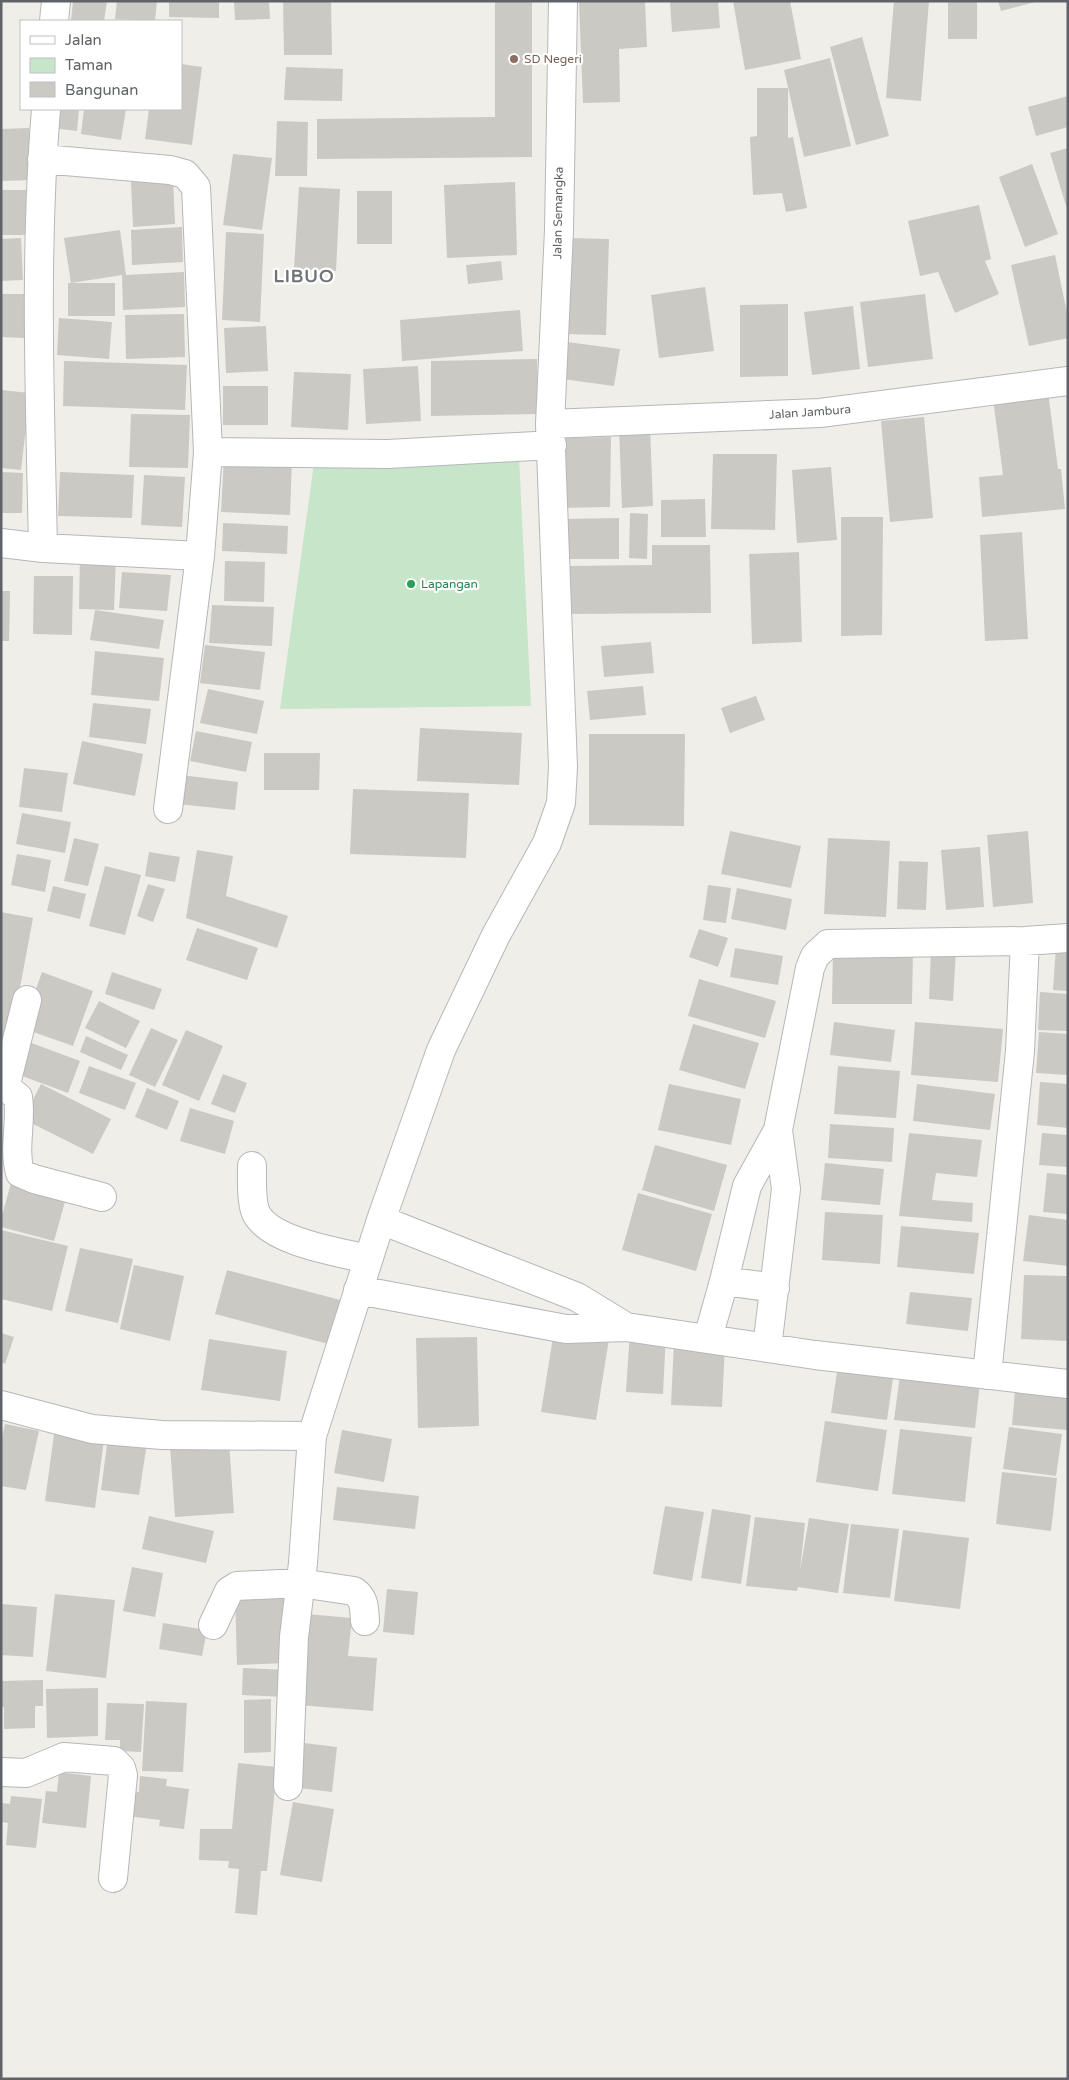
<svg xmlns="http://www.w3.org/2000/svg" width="1069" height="2080" font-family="'Varela Round',sans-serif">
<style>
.green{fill:#c7e5c8}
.building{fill:#cbc9c4}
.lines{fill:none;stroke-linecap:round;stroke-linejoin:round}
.minor-casing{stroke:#b5b7bb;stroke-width:30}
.minor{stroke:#fff;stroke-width:28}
.education-dot{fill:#8d6e63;stroke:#fff;stroke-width:2}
.leisure-dot{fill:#2e9e5b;stroke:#fff;stroke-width:2}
.labels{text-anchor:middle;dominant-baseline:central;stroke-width:4.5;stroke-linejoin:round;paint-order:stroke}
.education-label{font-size:12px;fill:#785e54;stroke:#fff;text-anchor:start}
.street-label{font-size:12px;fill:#5f6267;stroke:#fff}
.leisure-label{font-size:12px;fill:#27864d;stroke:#fff;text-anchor:start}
.district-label{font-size:18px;font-weight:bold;letter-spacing:1px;fill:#707479;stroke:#fff}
</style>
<rect width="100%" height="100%" fill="#f0eee8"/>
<!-- green -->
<path class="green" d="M519,457l12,249 -251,3 34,-246z"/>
<!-- building -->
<path class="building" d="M73,1h34l-3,20h-33z
M117,1h40l-2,20 -40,-2z
M169,1h50v17l-50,-1z
M234,1h35l1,18 -35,1z
M283,1h48l1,54h-48z
M495,1h37v156l-215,2v-40l178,-2z
M579,1h66l2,46 -28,2 1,53 -37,1z
M670,1h48l2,27 -48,4z
M733,1h57l11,58 -56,11z
M894,1h35l-8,100 -35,-3z
M948,1h29v38h-29z
M998,1h37v1l-34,9z
M862,37l27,99 -33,9 -26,-98z
M830,58l21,88 -47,11 -20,-87z
M181,64l21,3 -10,78 -47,-6 4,-30h32z
M286,67l57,2 -1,32 -58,-1z
M757,88h31v50l5,-1 14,71 -21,4 -4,-19 -29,2 -3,-58 7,-1z
M1068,96v31l-32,9 -8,-29z
M55,109h24l-2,22 -24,-3z
M84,109h42l-5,31 -40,-6z
M277,121l31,1 -1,54h-32z
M29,128l2,52 -30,1v-52z
M1068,148v61h-1l-17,-56z
M233,154l39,4 -10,72 -39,-5z
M1032,164l26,70 -33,13 -26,-70z
M173,179l2,45 -42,3 -2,-45z
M515,182l2,73 -70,3 -3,-73z
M299,187l41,2 -4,82 -42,-2z
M1,190h29v45h-29z
M357,191h35v53h-35z
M979,205l12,54 -6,2 14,33 -44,19 -17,-41 -18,4 -12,-55z
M182,227l1,35 -51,3 -1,-35z
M120,230l6,45 58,-3 1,35 -62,3 -1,-35 -51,8 -7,-45z
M226,232l38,2 -4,88 -38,-2z
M21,238l2,42 -22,1v-42z
M568,238l41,1 -3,96 -41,-1z
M1055,255l13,63v20l-39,8 -18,-81z
M501,261l2,19 -35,4 -2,-19z
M68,283h47v33h-47z
M705,287l9,64 -55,7 -8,-63z
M1,294h24l-1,44 -23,-1z
M925,294l8,65 -65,8 -8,-65z
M788,304v72l-48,1v-72z
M853,306l7,63 -48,6 -8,-63z
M520,310l3,41 -121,10 -2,-41z
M184,314l1,43 -59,2 -1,-44z
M59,318l53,4 -3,37 -52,-4z
M266,326l2,45 -42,2 -2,-45z
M567,342l53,7 -6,37 -52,-7z
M537,359l1,55 -107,2v-55z
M64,361l123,4 -2,45 -122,-4z
M418,366l3,55 -55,3 -3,-55z
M294,372l57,2 -3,56 -57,-3z
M223,386h45v39h-45z
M1,390l29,3 -9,77 -20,-2z
M1048,392l10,77h3l4,40 -83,8 -3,-40 24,-2 -10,-76z
M131,414l59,1 -2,53 -59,-1z
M924,417l9,101 -43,4 -9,-101z
M650,425l3,81 -31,2 -3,-81z
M611,437l-1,70 -53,1v-70z
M713,454h64l-2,76 -64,-1z
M224,457l68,2 -2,56 -69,-3z
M831,467l6,73 -40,3 -5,-73z
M1,472l22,1 -1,40h-21z
M60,472l74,3 -2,43 -74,-2z
M144,475l41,2 -3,50 -41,-2z
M705,499l1,38h-45v-37z
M630,513l18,1 -1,45 -18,-1z
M841,517h42l-1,118 -41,1z
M619,518v41h-56v-40z
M223,523l65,3 -1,28 -65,-3z
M1022,532l6,107 -43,2 -5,-106z
M652,545h58l1,68 -145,1v-48l86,-1z
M799,552l3,90 -50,2 -3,-90z
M80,554l36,1 -2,55 -35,-1z
M225,561l40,1 -1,40 -40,-1z
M122,572l49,3 -4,36 -48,-3z
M34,576h39l-1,59 -39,-1z
M1,591h9l-1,50h-8z
M212,605l62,2 -2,39 -63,-3z
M95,610l69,10 -5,29 -69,-9z
M651,642l3,31 -50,4 -3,-31z
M205,645l60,7 -5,38 -60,-7z
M95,651l69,7 -5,43 -68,-6z
M643,686l3,29 -56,5 -3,-29z
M208,689l56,12 -7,33 -57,-11z
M756,696l9,24 -35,13 -9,-25z
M93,703l58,6 -5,35 -57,-7z
M420,728l102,5 -3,52 -102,-4z
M196,731l56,11 -6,30 -56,-11z
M589,734h96l-1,92 -95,-1z
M82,741l61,13 -8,42 -62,-12z
M264,753h56l-1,37h-55z
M24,768l44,5 -6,39 -43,-5z
M181,775l57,7 -3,28 -57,-6z
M353,789l116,4 -3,65 -116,-4z
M22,813l49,9 -6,31 -49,-9z
M730,831l71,15 -10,42 -70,-14z
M1028,831l5,72 -40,4 -6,-72z
M74,838l25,6 -11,42 -24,-5z
M828,838l62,3 -4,76 -62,-3z
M980,847l4,60 -38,3 -5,-60z
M197,850l36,6 -7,40 62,20 -11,32 -91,-30z
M149,852l31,5 -5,25 -30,-6z
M17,854l34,6 -6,32 -34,-7z
M899,861l29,1 -2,48 -29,-1z
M105,866l36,9 -16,60 -36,-9z
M148,884l17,5 -12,33 -16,-6z
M708,885l23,3 -5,35 -23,-3z
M53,886l33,8 -6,25 -33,-8z
M737,888l55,11 -6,31 -55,-11z
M1,912l32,6 -28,150 -4,-1z
M197,928l61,20 -11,32 -61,-20z
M699,929l29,9 -10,29 -29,-10z
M1056,946h12v45l-15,-1z
M735,948l48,8 -5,29 -48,-8z
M833,950l80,1 -1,53h-80z
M931,950l25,1 -3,50 -24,-2z
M42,972l51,19 -20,55 -51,-18z
M112,972l50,17 -8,21 -49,-16z
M699,979l77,22 -11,37 -77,-22z
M1040,992l28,2v37l-30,-1z
M99,1001l41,20 -14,27 -41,-20z
M834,1022l61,8 -4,32 -61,-7z
M915,1022l88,7 -5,53 -87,-7z
M693,1024l66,19 -14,46 -66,-19z
M151,1028l27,12 -23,47 -26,-12z
M186,1030l37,16 -24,55 -37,-16z
M1039,1032l29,2v41l-32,-2z
M86,1036l42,19 -7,15 -41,-18z
M26,1041l54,20 -12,32 -54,-20z
M89,1066l47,17 -11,27 -46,-17z
M838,1066l62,5 -4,47 -62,-4z
M223,1074l24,9 -12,30 -24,-9z
M1040,1082l28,2v44l-31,-3z
M41,1084l70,35 -18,35 -70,-35z
M669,1084l72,15 -10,46 -73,-15z
M917,1084l78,10 -5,36 -77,-9z
M147,1088l32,13 -12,29 -32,-13z
M190,1108l44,13 -9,33 -45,-13z
M830,1124l64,4 -2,34 -64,-4z
M909,1133l73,7 -5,37 -41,-4 -4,27 41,3 -1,19 -73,-6z
M1042,1133l26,2v32l-29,-2z
M655,1145l72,20 -13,46 -72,-21z
M825,1163l59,6 -4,36 -59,-5z
M1047,1173l21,2v39l-25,-2z
M11,1183l55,15 -12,43 -53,-14v-8z
M638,1193l74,21 -16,57 -74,-21z
M825,1212l58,3 -3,49 -58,-4z
M1029,1215l39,5v46l-45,-5z
M901,1226l78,7 -5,41 -77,-7z
M1,1230l67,16 -16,65 -51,-12z
M80,1248l53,11 -15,64 -53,-12z
M134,1265l50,11 -14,65 -50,-12z
M227,1270l117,31 -12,44 -117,-31z
M1024,1275l44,1v65l-47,-2z
M910,1292l62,6 -4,33 -62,-7z
M554,1331l55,8 -13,81 -55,-8z
M630,1331l36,2 -3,61 -37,-2z
M1,1333l13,4 -9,27 -4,-2z
M477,1337l2,89 -61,2 -2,-90z
M209,1339l78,12 -7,50 -79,-11z
M674,1341l51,3 -3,63 -51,-2z
M837,1372l56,6 -6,42 -56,-7z
M900,1375l80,8 -5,45 -81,-8z
M1016,1380l52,5 -1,45 -55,-5z
M825,1421l62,9 -9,61 -62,-9z
M5,1424l34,7 -13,59 -25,-4v-43z
M1009,1427l53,7 -6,42 -53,-7z
M900,1429l72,8 -7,65 -73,-8z
M342,1430l50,9 -8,43 -50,-9z
M54,1434l50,6 -9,68 -50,-7z
M108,1437l39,6 -8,52 -38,-5z
M229,1442l5,71 -59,4 -5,-71z
M1002,1472l55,6 -6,53 -55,-7z
M337,1487l82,9 -4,33 -82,-9z
M665,1506l39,6 -12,69 -39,-7z
M712,1509l39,6 -10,69 -40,-6z
M149,1516l65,15 -8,32 -64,-14z
M755,1517l50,6 -5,48 9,-53 40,6 -11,69 -40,-6 -1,4 -51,-5z
M851,1524l48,5 -9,69 -47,-5z
M903,1530l66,8 -9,71 -66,-8z
M132,1567l31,6 -8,44 -32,-6z
M387,1589l31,3 -4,43 -31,-3z
M285,1591l3,72 -51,2 -2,-72z
M55,1594l60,6 -9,78 -60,-7z
M1,1604l36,3 -4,50 -32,-2z
M306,1614l46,4 -4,38 29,2 -4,53 -74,-6z
M163,1623l44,7 -5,26 -43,-7z
M243,1668l44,2 -1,27 -44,-2z
M43,1680v26h-8v22l-31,1v-22h-3v-26z
M98,1688v48l-51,2 -1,-49z
M271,1699v53l-27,1v-53z
M146,1701l41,2 -4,69 -41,-1z
M107,1703l37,1 -3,48 -21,-1v-11h-15z
M296,1742l41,5 -5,45 -41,-5z
M238,1763l39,4 -10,104h-6l-4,44 -22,-2 4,-44 -11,-1 1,-7 -30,-1 1,-31h32z
M59,1772l32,4 -5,52 -44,-5 4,-32 11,1z
M140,1776l27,3 -1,7 23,3 -5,40 -25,-3 1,-6 -33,-4 2,-25 10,1z
M11,1796l31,3 -6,49 -30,-3 2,-22 -7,-1v-19l9,1z
M293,1802l41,7 -12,73 -42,-7z"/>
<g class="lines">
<!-- minor casing -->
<g class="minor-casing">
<path id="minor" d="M54,21l2,-20
M42,159l128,11 15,4 11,13 12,265 -8,104 -32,253
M550,424l270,-11 248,-32
M208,452l180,2 164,-9
M1,543l42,5 157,8
M43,548c-3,-146 -9,-293 3,-439
M1,1087l8,3 9,7c4,25 -5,51 2,76l14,6 68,18
M5,1088l22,-88
M252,1166c0,13 -1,36 4,47 14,29 83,39 112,46
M381,1220l196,77 49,30
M724,1281l51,7
M358,1290l208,39 60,-2 189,28 253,29
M708,1338l16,-57 23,-95 31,-56 32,-162 5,-12 13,-12 197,-3 43,-3
M767,1348l19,-159 -8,-59
M987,1375l33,-324 5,-110
M1,1405l91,24 70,6 150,1 69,-216 60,-170 55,-115 51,-92 14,-40 2,-36 -13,-343 9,-194 4,-229
M213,1625l16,-34 8,-5 63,-3 54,8c11,8 10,17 11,30
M1,1772l25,1 38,-16 50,4 7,7 2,7 -10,103
M288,1786l6,-149 9,-74 9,-127"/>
</g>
<!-- minor -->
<use href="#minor" class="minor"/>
</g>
<!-- markers -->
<circle class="education-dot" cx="514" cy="59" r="5"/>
<circle class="leisure-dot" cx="411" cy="584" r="5"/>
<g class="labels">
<!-- education labels -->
<g class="education-label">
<text x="524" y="59">SD Negeri</text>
</g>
<!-- street labels -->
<g class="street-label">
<text transform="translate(558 213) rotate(-89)">Jalan Semangka</text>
<text transform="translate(810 412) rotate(-4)">Jalan Jambura</text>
</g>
<!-- leisure labels -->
<g class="leisure-label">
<text x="421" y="584">Lapangan</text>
</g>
<!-- district labels -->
<g class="district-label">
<text x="304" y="276">LIBUO</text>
</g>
</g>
<!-- border -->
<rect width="1069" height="2080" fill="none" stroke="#5f6267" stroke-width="5"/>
<!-- legend -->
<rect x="20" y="20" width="162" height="90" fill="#ffffff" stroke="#bfc0c2"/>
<rect x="30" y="36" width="25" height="8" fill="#ffffff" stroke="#bfc0c2"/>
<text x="65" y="45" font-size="15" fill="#5f6267">Jalan</text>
<rect x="30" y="58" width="25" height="15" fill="#c7e5c8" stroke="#bfc0c2"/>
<text x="65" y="70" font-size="15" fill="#5f6267">Taman</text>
<rect x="30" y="82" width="25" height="15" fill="#cbc9c4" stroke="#bfc0c2"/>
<text x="65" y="95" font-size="15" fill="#5f6267">Bangunan</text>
</svg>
